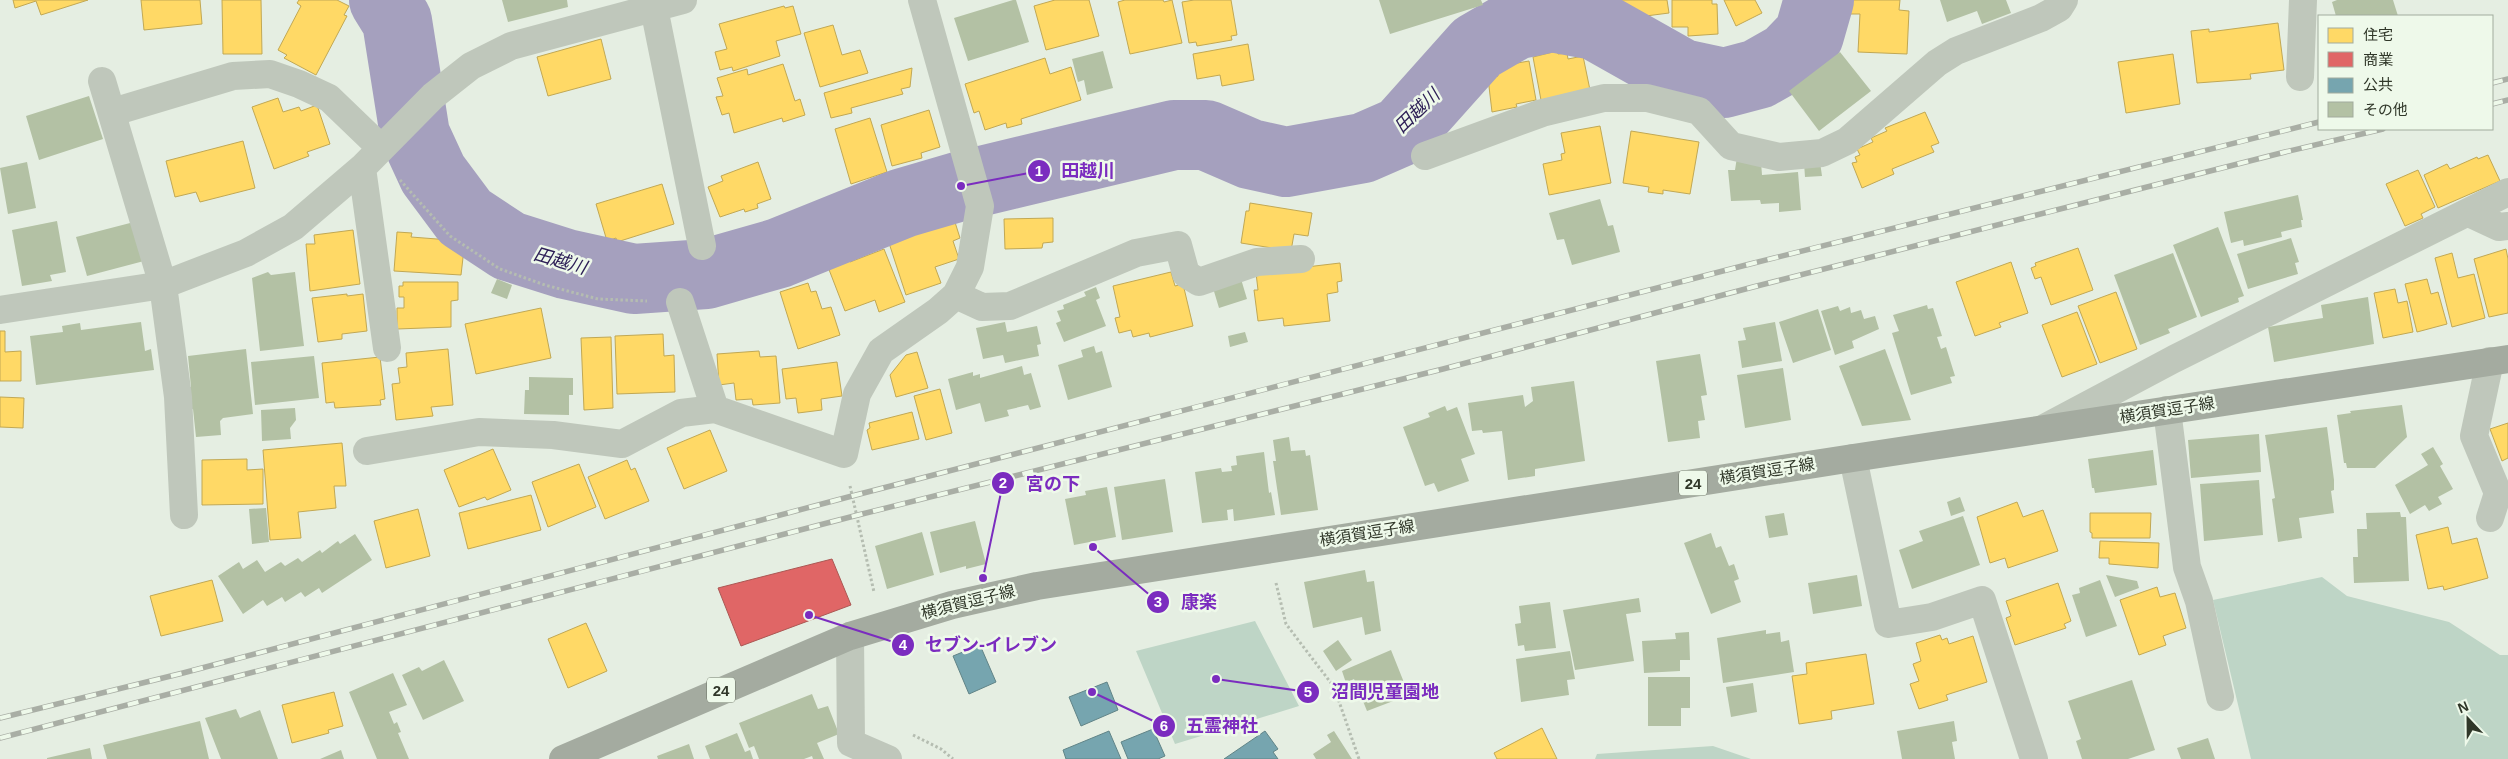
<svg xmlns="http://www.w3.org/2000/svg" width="2508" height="759" font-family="Helvetica,'Noto Sans JP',sans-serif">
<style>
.green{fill:#bed5c6}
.homes{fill:#ffd966;stroke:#c1a854}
.shops{fill:#e06666;stroke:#ab5854}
.public{fill:#76a5af;stroke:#618487}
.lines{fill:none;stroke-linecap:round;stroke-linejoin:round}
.river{stroke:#a5a0be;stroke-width:70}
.building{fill:#b3c1a4}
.path{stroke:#b5bdb1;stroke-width:3;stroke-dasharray:2.5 2.5;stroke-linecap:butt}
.minor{stroke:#bfc7bb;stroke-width:28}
.major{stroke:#a4aba0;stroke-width:28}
.rail-casing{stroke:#a9aea5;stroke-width:5.5}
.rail{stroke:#eef9ea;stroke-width:4;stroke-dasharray:11;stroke-linecap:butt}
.labels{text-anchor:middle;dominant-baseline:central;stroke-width:5;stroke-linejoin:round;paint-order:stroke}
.shield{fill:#eef9ea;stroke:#697163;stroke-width:1}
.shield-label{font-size:15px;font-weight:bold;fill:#303729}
.street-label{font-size:16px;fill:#303729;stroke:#eef9ea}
.water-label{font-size:18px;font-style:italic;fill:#2e2057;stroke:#eef9ea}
.leader{fill:none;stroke:#7b2cbf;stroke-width:2}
.callout-dot{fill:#7b2cbf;stroke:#eef9ea;stroke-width:2}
.mark-label{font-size:15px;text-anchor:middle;font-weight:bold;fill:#fff}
.callout-label{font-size:18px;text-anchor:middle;font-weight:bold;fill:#7b2cbf;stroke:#eef9ea;stroke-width:5;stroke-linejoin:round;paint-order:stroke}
</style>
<rect width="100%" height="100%" fill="#e5eee2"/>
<!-- green -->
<path class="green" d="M2322,577l25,19 102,26 51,33h8v104h-257l-38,-159z
M1255,621l44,85 -124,38 -39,-93z
M1713,746l38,13h-156l2,-5z"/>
<!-- homes -->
<path class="homes" d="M13,0h75l-47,15 -5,-14 -21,7z
M141,0h59l2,24 -58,6z
M222,0h39l1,54h-39z
M299,0h38l12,6 -5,9 3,1 -31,59 -32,-17 3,-3 -9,-5 23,-44 -4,-3z
M1055,0h34l10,36 -53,14 -12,-44z
M1125,0h38l1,2 8,-2 10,43 -52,11 -12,-52z
M1194,0h37l6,35 -6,1 1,4 -35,6 -1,-4 -7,1 -7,-41z
M1615,0h52l2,13 -31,4v-4l-10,1 -1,-7 -7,1 -1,-6 -4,1z
M1672,0h40v4h5l1,30 -30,2v-9h-16z
M1724,0h31l7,13 -26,13z
M1851,0h49l-1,10 10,1 -2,43 -49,-2 2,-38h-10z
M784,6l1,2 8,-2 8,28 -25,7 4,15 -47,15 -1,-4 -12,3 -5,-18 12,-3 -8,-25z
M2278,23l6,47 -34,4 1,5 -54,4 -6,-52 18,-2v3z
M833,25l9,30 18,-5 8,23 -48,14 -16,-54z
M601,39l10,40 -63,17 -11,-39z
M1248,44l6,36 -32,6 -2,-11 -23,4 -4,-25z
M1557,51l1,3 9,-1 1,6 15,-3 7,34 -49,10 -8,-43z
M2173,54l7,50 -54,9 -8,-51z
M1045,58l5,16 21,-7 10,33 -60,19 1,5 -15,4 -1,-5 -21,7 -6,-19 -5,2 -9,-29z
M1529,61l7,39 -20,4 1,3 -25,5 -4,-34 10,-2 -2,-6 10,-2v-3z
M783,64l12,37 5,-2 5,16 -22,7 -1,-4 -48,15 -5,-20 -7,2 -6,-18 7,-1 -6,-18 30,-9 1,6z
M912,68l-2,19 -9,2 2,5 -52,14 1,5 -21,5 -7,-25z
M278,98l5,14 16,-5 2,4 16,-6 13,39 -23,8 2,4 -35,13 -22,-62z
M929,110l11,37 -19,6 1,5 -30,8 -11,-41z
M1925,112l14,31 -8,3 3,6 -42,17 2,5 -32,14 -10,-25 5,-1 -2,-5 5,-2 -3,-6 16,-7 -2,-4 16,-7 -2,-3z
M870,118l17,54 -36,12 -16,-55z
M1600,126l11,57 -62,12 -6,-31 19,-4 -1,-6 4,-1 -4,-20z
M1631,131l68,11 -9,52 -27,-4v4l-15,-2 1,-5 -26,-4z
M243,141l12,47 -55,14 -4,-10 -21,5 -9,-36z
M2488,155l12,26 -62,27 -14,-33 23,-11 3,5 27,-12 1,2z
M758,162l13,37 -14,5 1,4 -13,4 -1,-3 -24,8 -12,-30 15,-6 -2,-5z
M2418,170l17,37 -14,7 2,4 -18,8 -19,-42z
M662,184l12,40 -57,18 -1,-4 -9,3 -11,-37z
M1250,203l62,10 -4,23 -14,-2 -3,17 -50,-8 5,-32h3z
M1053,218v24l-10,1 -1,5 -37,1 -1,-30z
M954,219l6,19 -7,3 6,18 -24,8 6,16 -35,12 -18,-55z
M353,230l7,54 -50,7 -4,-47h9l-1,-9z
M397,232l15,1 -1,4 39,3v8l14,1 -3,26 -67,-4z
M2078,248l15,42 -42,15 -10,-28 -6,2 -4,-11 5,-2 -1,-3z
M884,249l21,53 -26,10 -4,-12 -30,11 -17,-44 21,-8 1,3z
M2506,249l2,10v54l-19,4 -15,-58z
M2452,253l6,25 16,-4 11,44 -33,9 -17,-69z
M2011,262l17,51 -29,10 2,4 -26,9 -19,-54z
M1340,263l2,18 -5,1 1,10 -11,2 3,27 -46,5 -1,-8 -25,3 -4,-31h4l-2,-17z
M1171,272l4,14 8,-2 10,42 -43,11 -1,-4 -16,4 -2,-7 -12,3 -4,-15 5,-1 -7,-31z
M2427,279l4,15 7,-2 9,32 -30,8 -12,-48z
M403,282h55v18l-7,1v26l-54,2v-21h7v-11h-5v-11h4z
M808,283l3,9 5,-1 6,18 9,-2 9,28 -42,14 -18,-57z
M2395,289l3,14 9,-2 6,31 -30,6 -9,-45z
M2116,292l21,57 -37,14 -22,-57z
M347,294v2l16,-2 4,37 -25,3v5l-24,3 -6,-44z
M541,308l10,50 -75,16 -11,-50z
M2077,312l20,52 -35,13 -20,-52z
M0,331h5v21l16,-1v30h-21z
M663,334l1,22 10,-1 1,37 -58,2 -2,-58z
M611,337l2,71 -29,2 -3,-72z
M448,349l5,56 -22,2 2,9 -37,4 -4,-36 8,-1 -2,-15 9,-1 -1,-14z
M759,351l1,6 16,-1 4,47 -27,2 -1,-6 -16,1 -2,-17 -15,2 -2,-31z
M917,352l11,36 -32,9 -6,-22 16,-20z
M380,357l5,42 -5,1 1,5 -46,3 -1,-6 -8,1 -4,-40z
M837,362l5,34 -21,3 1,11 -24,3 -2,-15 -10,1 -4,-30z
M940,389l12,44 -26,7 -12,-44z
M0,397l24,1 -1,30 -23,-1z
M912,412l7,27 -47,11 -5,-20 3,-2 -1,-5z
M2508,423v35l-6,3 -12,-32z
M710,430l17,41 -43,18 -17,-41z
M342,443l4,43h-12l2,22 -38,4 3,26 -31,2 -7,-90z
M493,449l18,41 -24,10 -2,-3 -26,10 -15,-37z
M247,459v11l16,-1v35l-61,1v-45z
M627,460l4,10 4,-2 14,33 -44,18 -17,-42z
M579,464l17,43 -48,20 -16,-45z
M531,495l10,35 -73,19 -9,-36z
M2017,502l6,15 20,-7 15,41 -50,17 -3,-10 -15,5 -13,-46z
M418,509l12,47 -44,12 -12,-47z
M2090,513h61l-1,25h-58v-5l-2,-1z
M2448,527l4,17 25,-6 11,40 -44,12 -1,-4 -15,3 -12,-54z
M2100,541l59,2 -1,25 -49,-4v-6h-10z
M212,580l11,41 -62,15 -11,-40z
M2058,583l13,38 -7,3 2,4 -51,17 -9,-27 5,-2 -5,-15z
M2157,587l3,10 15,-4 11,35 -23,8 3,9 -27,10 -19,-55z
M586,623l21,48 -39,17 -20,-49z
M1940,635l2,5 5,-2 2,6 24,-8 14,46 -41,13 2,5 -29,9 -9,-25 9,-3 -6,-17 8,-3 -5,-18z
M1866,654l8,50 -43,7 1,8 -33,5 -7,-48 15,-2 -1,-11z
M334,692l9,34 -15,4 1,3 -37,10 -10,-38z
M1542,728l15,31h-60l-3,-6z"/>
<!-- shops -->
<path class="shops" d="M832,559l19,46 -110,41 -23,-58z"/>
<!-- public -->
<path class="public" d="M980,645l16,37 -27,12 -16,-38z
M1107,682l11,28 -37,16 -12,-29z
M1153,729l12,27 -7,3h-30l-7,-17z
M1109,731l12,28h-55l-3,-9z
M1265,731l13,18 -5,3 5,7h-54z"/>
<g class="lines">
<!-- river -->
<path class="river" d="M384,0l13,21 18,114 18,39 32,43 44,29 57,18 68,15 72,-5 73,-21 124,-50 58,-17 213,-51h32l44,19 36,8 77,-14 39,-17 75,-84 38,-22 37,-8 43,8 87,49 42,9 34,-9 30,-17 21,-22 10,-35"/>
</g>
<!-- building -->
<path class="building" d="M502,0h65l1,7 -60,15z
M1013,0h3l13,42 -61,19 -14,-43z
M1379,0h102l2,5 -93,29z
M1940,0h66l5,13 -29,11 -5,-13 -30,11z
M2337,0h56l5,16h-62l-4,-14z
M1103,51l10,37 -26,7 -3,-15 -6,2 -6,-23z
M1840,52l31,39 -52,40 -30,-40z
M89,96l14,43 -64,21 -13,-44z
M1737,157l24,5 1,13 36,-3 3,38 -22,2v-9l-18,1 -1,-4 -29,1 -3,-31h7z
M27,162l9,46 -28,6 -8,-46z
M1820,162l2,14 -17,1 -1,-14z
M2298,195l5,25h-2l1,7 -21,5 1,5 -38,9 -1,-6 -12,3 -7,-31z
M1600,199l8,27 5,-1 7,27 -48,13 -8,-26 -7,1 -8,-27z
M57,221l9,51 -16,3 2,6 -30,5 -10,-56z
M134,222l10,39 -57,15 -11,-39z
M2218,227l26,69 -6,2 1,4 -38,15 -28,-72z
M2291,238l8,24 -4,1 3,11 -50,15 -11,-35z
M2173,253l24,64 -29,12 2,4 -30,12 -26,-70z
M268,272l3,3 24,-3 9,74 -44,5 -8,-73z
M497,279l15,6 -5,14 -16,-6z
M1241,279l6,20 -28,9 -6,-20z
M1096,287l4,11 -4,2 10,26 -42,16 -8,-19 5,-2 -4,-10 7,-2 -1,-4 23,-9 -2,-4z
M2368,297l6,47 -100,18 -6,-35 55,-9 -2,-13z
M1927,305l1,4 5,-1 9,28 -5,1 4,12 5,-2 9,29 -5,1 2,6 -41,12 -19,-62 7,-2 -6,-16z
M1838,306l2,5 10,-4 1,6 10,-3 3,9 11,-3 4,13 -27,12 2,7 -19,7 -14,-44z
M1818,309l13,41 -38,13 -14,-41z
M141,322l4,29 6,-2 3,21 -118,15 -6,-49 33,-4 -1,-6 18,-3 1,7z
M1005,322l2,10 30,-6 4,18 -4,1 2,11 -34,7 -2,-8 -20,4 -7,-31z
M1775,322l7,39 -40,7 -4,-27 8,-1 -3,-12z
M1245,332l3,10 -18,5 -2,-11z
M1094,346l2,7 6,-2 10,36 -44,13 -10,-35 25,-8 -2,-7z
M246,349l7,65 -30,4 -3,3 1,14 -25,2 -3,-28 -4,1 -2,-23h4l-3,-31z
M1885,349l26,71 -49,6 -23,-60z
M1700,354l7,41 -6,1 4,24 -7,1 2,17 -32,4 -12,-81z
M314,356l5,42 -64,7 -4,-43z
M1022,366l2,9 7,-2 10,34 -11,3 -2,-5 -21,5 2,6 -24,6 -5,-19 -24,7 -8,-31 25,-7v4l7,-2v4z
M1783,368l8,52 -46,8 -8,-53z
M529,377l44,1v17h-4v20l-45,-1 1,-24h4z
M1574,381l11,80 -50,8v7l-27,4 -6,-49 -19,2 -1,-3 -10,1 -4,-28 55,-8 2,12 8,-6 -2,-14z
M2402,405l5,32 -32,31h-28l-1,-5h-2l-7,-48 14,-2 -1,-2z
M1445,406l2,5 10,-4 18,47 -14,5 8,22 -31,11 -4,-9 -9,3 -22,-59 27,-10 -2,-4z
M295,408l1,12 -6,8 1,11 -29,2 -1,-31z
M2327,427l7,53v10l-3,1 3,22 -35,5 3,20 -24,4 -6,-43 3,-1 -10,-63z
M2259,434l2,38 -70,6 -3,-38z
M1289,437l2,14 14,-1 1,6 4,-1 8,55 -37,5 -8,-54h3l-3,-21z
M2433,447l10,17 -3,2 13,23 -15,8 4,7 -13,7 -4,-6 -15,9 -15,-29 33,-20 -7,-11z
M2153,450l4,35 -62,8 -1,-5h-2l-4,-29z
M1264,452l5,41 2,-1 4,23 -41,6 -1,-12 -6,1 1,10 -26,3 -7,-51 26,-4 1,4 10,-1 -1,-5 6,-1 -1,-9z
M1165,479l8,53 -51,8 -8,-53z
M2259,480l4,55 -59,6 -4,-57z
M1107,487l9,50 -42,8 -9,-46 21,-4 -1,-4z
M1960,497l5,14 -14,5 -4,-14z
M266,508l3,34 -17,2 -3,-35z
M2400,512l1,5h5l3,64 -55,2 -1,-26h5l-1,-28h10l-1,-16z
M1784,513l4,22 -19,3 -4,-22z
M1963,516l17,49 -68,24 -13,-39 24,-9 -4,-10z
M975,521l11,43 -20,5v-3l-26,7 -10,-41z
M922,532l12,43 -47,14 -12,-43z
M1711,533l5,15 5,-2 8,20 5,-2 5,15 -5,2 7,21 -30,12 -27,-71z
M355,534l17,26 -50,33 -3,-5 -14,9 -4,-5 -16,10 -3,-5 -15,9 -4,-6 -20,14 -25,-38 21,-14 4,7 14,-9 8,12 16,-10 4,4 13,-8 4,4 18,-12 2,3 16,-12 2,3z
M1365,570l2,12 7,-1 7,50 -16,4 -3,-18 -49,11 -9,-46z
M1857,575l5,31 -49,8 -5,-31z
M2106,575l31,6 2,7 -24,9z
M2100,580l17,46 -31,11 -14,-42 8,-2 -1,-5z
M1639,598l2,14 -15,2 8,47 -59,9 -12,-60z
M1550,602l6,46 -31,3 -1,-6 -6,1 -3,-22 6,-1 -2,-17z
M1766,630v4l14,-2 1,10 8,-2 5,32 -71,11 -6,-45z
M1689,632l1,28h-10v11l-36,2 -2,-32 34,-2 -1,-6z
M1338,640l14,20 -16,11 -13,-20z
M1391,650l18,45 -42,16 -13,-32 -8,4 -4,-12z
M1570,651l5,28 -8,1 2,15 -48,7 -5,-43z
M444,660l20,41 -41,19 -21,-45 17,-8 3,4z
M393,673l14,32 -18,7 5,12 3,-2 4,10 -3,1 11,26h-32l-28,-67z
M1648,677h42v31h-9v18h-33z
M2132,680l23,70 -27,9h-46l-6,-18 5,-2 -13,-38z
M1753,683l4,29 -26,5 -5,-30z
M812,694l6,15 10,-3 11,28 -22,9 7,16h-11l-1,-3 -8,3h-45l-5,-13 -5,2 -10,-25z
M236,709l4,9 20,-8 18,49h-57l-16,-41z
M200,721l9,38h-102l-4,-14z
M1954,721l3,20 -5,1 3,17h-53l-5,-28z
M1334,731l18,28h-36l-3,-5 18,-12 -4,-7z
M737,733l8,19 5,-2 3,9h-43l-5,-13z
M2208,738l7,21h-34l-4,-11z
M689,744l5,15h-36l-1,-3z
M90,748l2,11h-45v-1z
M341,750l3,9h-24z"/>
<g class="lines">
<!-- path -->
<path class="path" d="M400,180l50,56 50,33 45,16 53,14 49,2
M850,486l24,106
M1276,583l10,41 48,63 25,72
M913,735l28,14 12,10"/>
<!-- minor -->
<path class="minor" d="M654,8l48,238
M2300,77l3,-77
M102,81l61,204 15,112 6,118
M113,112l120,-36 37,-2 29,10 30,14 52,50
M1425,156l117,-43 62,-15h43l52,13 32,35 48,11 43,-4 25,-12 90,-78 19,-12 85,-33 18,-10 5,-8
M362,168l25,180
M2469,213l30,14 9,-1
M956,295l26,12 28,-1 126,-53 42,-8 8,29 13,8 58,-20 44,-3
M680,302l35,107
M0,310l163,-25 83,-32 47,-26 69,-59 71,-72 38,-30 40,-20 172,-46
M2490,361l-16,75 24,57 -8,25
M2167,410l20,157 12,34 21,96
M2046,427l128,-68 334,-167
M367,451l112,-19 74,3 69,9 59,-31 34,-4 129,45 13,-60 24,-43 57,-40 18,-16 14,-28 10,-61 -58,-206
M1853,458l35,166 44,-7 50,-17 52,159
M850,636l1,107 37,16"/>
<!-- major -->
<path class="major" d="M563,759l287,-123 102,-31 85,-19 816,-128 655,-99"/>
<!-- rail casing -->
<g class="rail-casing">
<path id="rail" d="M2492,83l16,-4
M2492,104l16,-4
M0,718l183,-45 669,-177 894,-231 573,-143
M0,738l858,-223 585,-146 310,-82 532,-135 98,-23"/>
</g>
<!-- rail -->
<use href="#rail" class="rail"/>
</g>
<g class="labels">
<!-- shield labels -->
<g class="shield">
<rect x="1679" y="470.5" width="28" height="25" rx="4"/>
<rect x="707" y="677.5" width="28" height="25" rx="4"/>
</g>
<g class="shield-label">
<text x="1693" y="483">24</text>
<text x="721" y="690">24</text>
</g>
<!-- street labels -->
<g class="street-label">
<text transform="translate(2167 410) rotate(-9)">横須賀逗子線</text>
<text transform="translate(1767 471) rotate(-9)">横須賀逗子線</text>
<text transform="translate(1367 533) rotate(-9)">横須賀逗子線</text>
<text transform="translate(968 602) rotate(-14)">横須賀逗子線</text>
</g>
<!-- water labels -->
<g class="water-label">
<text transform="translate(1417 111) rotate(-44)">田越川</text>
<text transform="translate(560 261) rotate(16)">田越川</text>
</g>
</g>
<!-- callouts -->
<path class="leader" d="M961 186L1039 171M983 578L1003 483M1093 547L1158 602M809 615L903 645M1216 679L1308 692M1092 692L1164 726"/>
<g class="callout-dot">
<circle cx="961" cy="186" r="5"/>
<circle cx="983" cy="578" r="5"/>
<circle cx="1093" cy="547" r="5"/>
<circle cx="809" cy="615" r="5"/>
<circle cx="1216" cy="679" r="5"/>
<circle cx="1092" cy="692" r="5"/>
<circle cx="1039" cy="171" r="12"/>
<circle cx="1003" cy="483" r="12"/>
<circle cx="1158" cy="602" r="12"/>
<circle cx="903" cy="645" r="12"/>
<circle cx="1308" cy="692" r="12"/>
<circle cx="1164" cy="726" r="12"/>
</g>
<g class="mark-label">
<text x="1039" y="176">1</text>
<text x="1003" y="488">2</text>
<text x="1158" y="607">3</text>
<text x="903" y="650">4</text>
<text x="1308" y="697">5</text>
<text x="1164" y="731">6</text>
</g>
<g class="callout-label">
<text x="1088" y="177">田越川</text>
<text x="1053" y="490">宮の下</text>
<text x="1199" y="608">康楽</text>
<text x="991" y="651">セブン-イレブン</text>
<text x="1385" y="698">沼間児童園地</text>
<text x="1222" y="732">五霊神社</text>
</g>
<!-- legend -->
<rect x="2318" y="15" width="175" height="115" fill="#eef9ea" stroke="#a2ab9d"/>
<rect x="2328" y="28" width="25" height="15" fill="#ffd966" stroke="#a2ab9d"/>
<text x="2363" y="40" font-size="15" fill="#303729">住宅</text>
<rect x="2328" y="52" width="25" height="15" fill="#e06666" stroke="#a2ab9d"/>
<text x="2363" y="65" font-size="15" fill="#303729">商業</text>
<rect x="2328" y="78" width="25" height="15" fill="#76a5af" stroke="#a2ab9d"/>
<text x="2363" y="90" font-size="15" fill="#303729">公共</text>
<rect x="2328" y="102" width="25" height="15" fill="#b3c1a4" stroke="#a2ab9d"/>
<text x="2363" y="115" font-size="15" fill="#303729">その他</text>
<!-- north arrow -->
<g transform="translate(2468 719) rotate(338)" stroke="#eef9ea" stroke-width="4" paint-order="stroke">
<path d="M0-4L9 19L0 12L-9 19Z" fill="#303729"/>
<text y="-8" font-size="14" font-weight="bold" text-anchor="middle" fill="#303729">N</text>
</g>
</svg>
